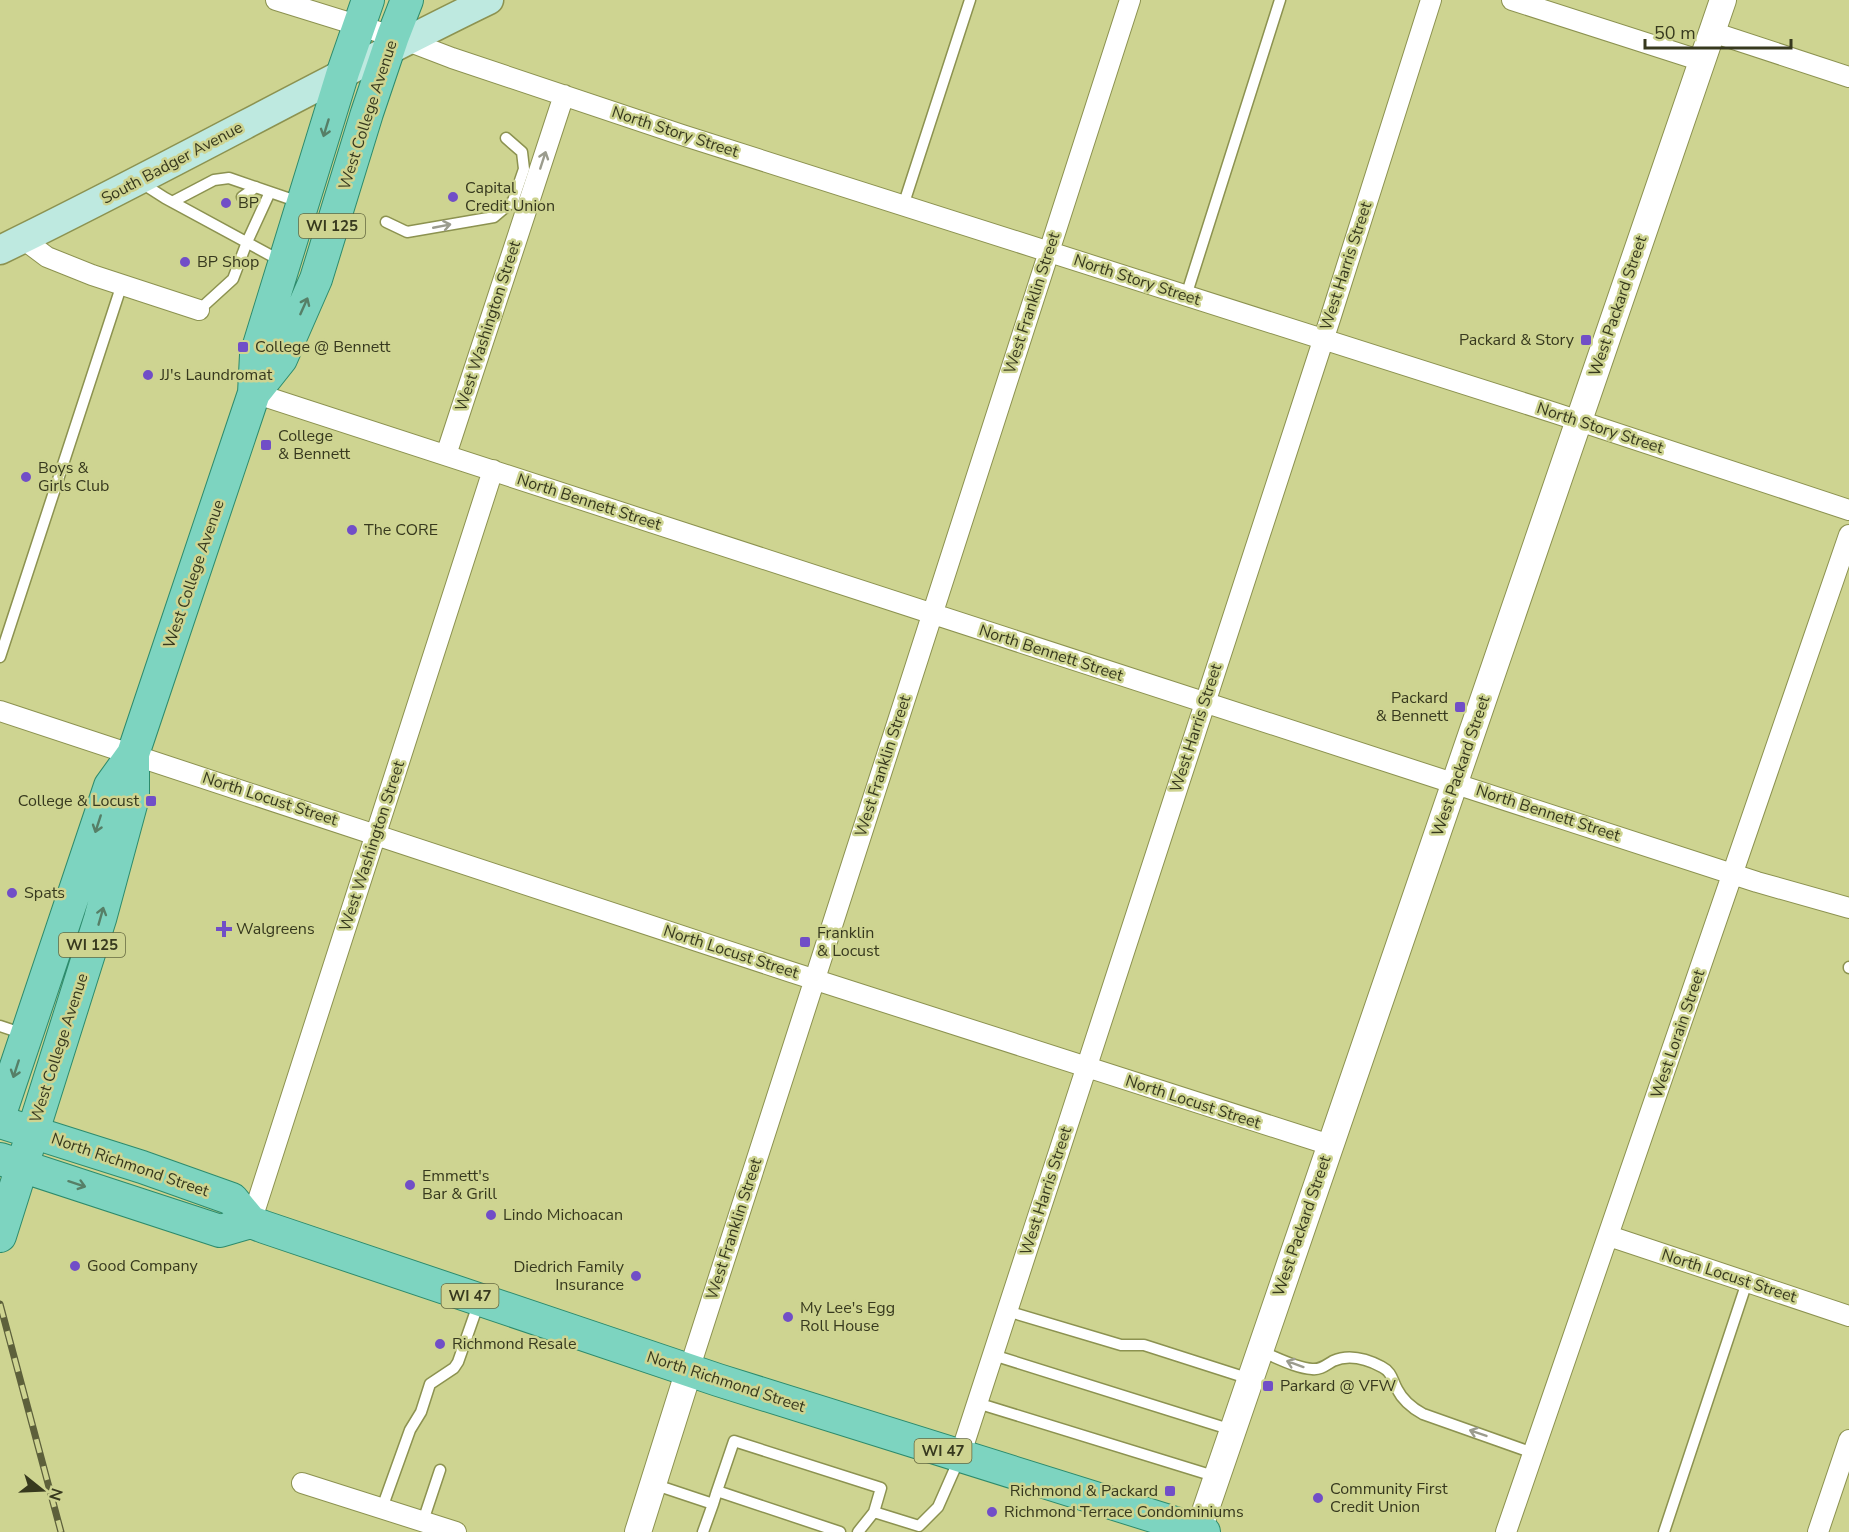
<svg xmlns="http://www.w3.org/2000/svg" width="1849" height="1532" font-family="'Nunito Sans',sans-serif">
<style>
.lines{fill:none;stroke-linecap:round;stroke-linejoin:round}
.service-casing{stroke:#8c9250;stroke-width:13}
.minor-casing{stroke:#8c9250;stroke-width:22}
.tertiary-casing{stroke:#8c9250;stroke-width:28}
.secondary-casing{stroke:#8c9250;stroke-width:31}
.primary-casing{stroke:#2d8b6c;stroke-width:34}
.service{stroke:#fff;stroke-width:10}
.minor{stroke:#fff;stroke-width:20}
.tertiary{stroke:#fff;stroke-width:26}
.secondary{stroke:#bee9e0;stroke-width:28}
.primary{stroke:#7dd4c0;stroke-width:32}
.rail-casing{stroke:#5d603b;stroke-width:7}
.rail{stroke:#ced491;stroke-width:4.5;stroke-dasharray:14;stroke-linecap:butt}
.oneway{stroke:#567f67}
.oneway2{stroke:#9b9c8e}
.poi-dot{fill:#714ec7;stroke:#ced491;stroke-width:2}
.labels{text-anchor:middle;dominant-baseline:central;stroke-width:5;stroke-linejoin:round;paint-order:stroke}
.shield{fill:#ced491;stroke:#646840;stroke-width:1.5}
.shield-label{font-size:15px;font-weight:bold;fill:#37391e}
.street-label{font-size:16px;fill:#37391e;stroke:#ced491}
.poi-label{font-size:16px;fill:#37391e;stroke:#ced491;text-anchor:start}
</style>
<rect width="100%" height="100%" fill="#ced491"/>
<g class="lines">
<!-- service casing -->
<g class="service-casing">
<path id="service" d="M140,182l25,16 116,63
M242,197l14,-10
M172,202l42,-22 15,-2 70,24
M903,206l67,-206
M386,222l21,10 87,-15 19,-16 11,-32 -2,-17 -16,-14
M1186,296l94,-296
M199,310l34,-31 14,-37 23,-50
M0,657l122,-373
M1849,967v1
M0,1026l24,8
M1007,1311l114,34h23l106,34
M1260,1351c16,6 35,17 52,18 9,1 14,-4 21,-8 16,-7 34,-2 49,6 10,5 10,13 15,22 6,12 15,19 26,25l110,39
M993,1355l239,75
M977,1403l240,74
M653,1484l60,20 -10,28
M717,1491l17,-50 147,47 -7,24 -16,20
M713,1504l4,-13 123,41
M382,1508l28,-78 11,-18 9,-28 24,-16 4,-6 21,-60
M874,1512l45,14 19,-19 22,-50
M423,1521l17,-51
M1664,1532l83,-250"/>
</g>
<!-- minor casing -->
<g class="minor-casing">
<path id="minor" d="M276,0l129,40 47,18 230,77 873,278 294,97
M1512,0l190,61
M1712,32l137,45
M23,239l24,18 45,18 107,35
M254,393l1503,489 92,26
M446,455l118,-360
M0,711l791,261 539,173
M251,1222l242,-752
M1609,1236l240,80
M689,1370l441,-1370
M960,1456l371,-1140 100,-316
M302,1483l154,49
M1506,1532l343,-997
M1818,1532l31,-92"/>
</g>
<!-- tertiary casing -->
<g class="tertiary-casing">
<path id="tertiary" d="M638,1532l51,-162
M1198,1532l525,-1532"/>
</g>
<!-- secondary casing -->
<g class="secondary-casing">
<path id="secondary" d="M0,250c165,-80 324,-170 489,-250"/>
</g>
<!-- primary casing -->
<g class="primary-casing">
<path id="primary" d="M254,393l27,-34 35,-80 51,-166 26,-77 14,-36
M0,1114l110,-328 23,-32 121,-361 2,-38 87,-283 25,-72
M0,1122l142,45 90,32 19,23 13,5 454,153 486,152
M0,1159l220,72 31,-9
M0,1236l100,-317 33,-122v-43"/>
</g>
<!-- service -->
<use href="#service" class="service"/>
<!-- minor -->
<use href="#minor" class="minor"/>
<!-- tertiary -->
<use href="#tertiary" class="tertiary"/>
<!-- secondary -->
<use href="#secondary" class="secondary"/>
<!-- primary -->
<use href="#primary" class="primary"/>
<!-- rail casing -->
<g class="rail-casing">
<path id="rail" d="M0,1304l61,228"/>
</g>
<!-- rail -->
<use href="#rail" class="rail"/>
</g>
<!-- one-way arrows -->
<defs><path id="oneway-shaft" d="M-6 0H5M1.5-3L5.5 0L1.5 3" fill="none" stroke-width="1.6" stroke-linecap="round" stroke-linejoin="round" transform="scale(1.5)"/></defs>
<g class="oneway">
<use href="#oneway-shaft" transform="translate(326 128) rotate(107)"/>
<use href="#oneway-shaft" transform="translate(304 306) rotate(-66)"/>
<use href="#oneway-shaft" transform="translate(98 824) rotate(108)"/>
<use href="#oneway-shaft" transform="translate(101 916) rotate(-74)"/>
<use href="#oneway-shaft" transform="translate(16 1069) rotate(108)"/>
<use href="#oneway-shaft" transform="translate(77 1184) rotate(18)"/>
</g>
<g class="oneway2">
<use href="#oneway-shaft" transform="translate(543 160) rotate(-72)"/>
<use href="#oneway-shaft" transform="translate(442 226) rotate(-11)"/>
<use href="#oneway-shaft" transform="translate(1295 1364) rotate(-160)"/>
<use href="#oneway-shaft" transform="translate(1478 1433) rotate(-161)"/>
</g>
<!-- markers -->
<g class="poi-dot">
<circle cx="453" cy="197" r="6"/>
<circle cx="226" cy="203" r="6"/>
<circle cx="185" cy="262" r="6"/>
<rect x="1580" y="334" width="12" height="12" rx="3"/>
<rect x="237" y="341" width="12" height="12" rx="3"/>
<circle cx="148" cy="375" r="6"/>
<rect x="260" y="439" width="12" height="12" rx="3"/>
<circle cx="26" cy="477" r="6"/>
<circle cx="352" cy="530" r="6"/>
<rect x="1454" y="701" width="12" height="12" rx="3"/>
<rect x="145" y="795" width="12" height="12" rx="3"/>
<circle cx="12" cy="893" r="6"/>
<path d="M221 920h6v6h6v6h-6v6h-6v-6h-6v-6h6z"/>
<rect x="799" y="936" width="12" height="12" rx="3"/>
<circle cx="410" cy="1185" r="6"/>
<circle cx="491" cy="1215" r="6"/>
<circle cx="75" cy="1266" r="6"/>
<circle cx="636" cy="1276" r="6"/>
<circle cx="788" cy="1317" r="6"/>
<circle cx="440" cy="1344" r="6"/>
<rect x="1262" y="1380" width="12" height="12" rx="3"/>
<rect x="1164" y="1485" width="12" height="12" rx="3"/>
<circle cx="1318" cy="1498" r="6"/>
<circle cx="992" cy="1512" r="6"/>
</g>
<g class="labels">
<!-- shield labels -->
<g class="shield">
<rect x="299" y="214" width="66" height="24" rx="4.5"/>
<rect x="59" y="933" width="66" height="24" rx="4.5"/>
<rect x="441.5" y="1284" width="57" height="24" rx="4.5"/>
<rect x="914.5" y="1439" width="57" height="24" rx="4.5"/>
</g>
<g class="shield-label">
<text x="332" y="226">WI 125</text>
<text x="92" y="945">WI 125</text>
<text x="470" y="1296">WI 47</text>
<text x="943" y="1451">WI 47</text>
</g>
<!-- street labels -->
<g class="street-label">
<text transform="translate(368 115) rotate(-72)">West College Avenue</text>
<text transform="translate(675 132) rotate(18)">North Story Street</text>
<text transform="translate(172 163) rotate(-28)">South Badger Avenue</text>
<text transform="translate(1346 266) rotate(-72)">West Harris Street</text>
<text transform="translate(1137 280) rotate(18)">North Story Street</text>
<text transform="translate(1032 303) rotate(-72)">West Franklin Street</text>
<text transform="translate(1618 306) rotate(-71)">West Packard Street</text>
<text transform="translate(488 326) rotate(-72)">West Washington Street</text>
<text transform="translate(1600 428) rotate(18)">North Story Street</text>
<text transform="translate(589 502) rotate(18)">North Bennett Street</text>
<text transform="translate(194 574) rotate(-71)">West College Avenue</text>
<text transform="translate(1051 653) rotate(18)">North Bennett Street</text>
<text transform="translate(1196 728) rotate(-72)">West Harris Street</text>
<text transform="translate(883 766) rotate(-72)">West Franklin Street</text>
<text transform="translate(1461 766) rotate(-71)">West Packard Street</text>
<text transform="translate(270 799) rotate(18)">North Locust Street</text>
<text transform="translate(1548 813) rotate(18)">North Bennett Street</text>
<text transform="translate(372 846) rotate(-72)">West Washington Street</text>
<text transform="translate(731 952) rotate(18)">North Locust Street</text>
<text transform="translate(1678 1034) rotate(-71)">West Lorain Street</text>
<text transform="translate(59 1048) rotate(-72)">West College Avenue</text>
<text transform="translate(1193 1102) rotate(18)">North Locust Street</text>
<text transform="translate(130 1165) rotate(19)">North Richmond Street</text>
<text transform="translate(1046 1191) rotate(-72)">West Harris Street</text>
<text transform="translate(1302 1226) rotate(-71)">West Packard Street</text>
<text transform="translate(734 1229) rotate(-72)">West Franklin Street</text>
<text transform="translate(1729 1276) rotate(18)">North Locust Street</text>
<text transform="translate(726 1382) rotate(18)">North Richmond Street</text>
</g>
<!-- poi labels -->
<g class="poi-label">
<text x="465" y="188">Capital<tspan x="465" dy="18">Credit Union</tspan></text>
<text x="238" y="203">BP</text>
<text x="197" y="262">BP Shop</text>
<text x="1574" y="340" text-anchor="end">Packard &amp; Story</text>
<text x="255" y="347">College @ Bennett</text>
<text x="160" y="375">JJ's Laundromat</text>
<text x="278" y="436">College<tspan x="278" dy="18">&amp; Bennett</tspan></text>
<text x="38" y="468">Boys &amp;<tspan x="38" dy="18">Girls Club</tspan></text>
<text x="364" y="530">The CORE</text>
<text x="1448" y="698" text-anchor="end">Packard<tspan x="1448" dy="18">&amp; Bennett</tspan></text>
<text x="139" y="801" text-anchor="end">College &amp; Locust</text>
<text x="24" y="893">Spats</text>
<text x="236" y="929">Walgreens</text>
<text x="817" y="933">Franklin<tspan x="817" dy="18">&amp; Locust</tspan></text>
<text x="422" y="1176">Emmett's<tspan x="422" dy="18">Bar &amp; Grill</tspan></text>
<text x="503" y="1215">Lindo Michoacan</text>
<text x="87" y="1266">Good Company</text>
<text x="624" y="1267" text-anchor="end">Diedrich Family<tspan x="624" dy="18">Insurance</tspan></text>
<text x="800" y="1308">My Lee's Egg<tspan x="800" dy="18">Roll House</tspan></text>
<text x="452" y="1344">Richmond Resale</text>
<text x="1280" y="1386">Parkard @ VFW</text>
<text x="1330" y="1489">Community First<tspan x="1330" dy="18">Credit Union</tspan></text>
<text x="1158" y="1491" text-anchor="end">Richmond &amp; Packard</text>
<text x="1004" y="1512">Richmond Terrace Condominiums</text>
</g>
</g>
<!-- north arrow -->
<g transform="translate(42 1490) rotate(108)" stroke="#ced491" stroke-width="4.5" paint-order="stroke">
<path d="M0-4.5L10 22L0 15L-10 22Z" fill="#37391e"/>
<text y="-9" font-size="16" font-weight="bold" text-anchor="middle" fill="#37391e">N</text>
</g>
<!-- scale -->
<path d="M1645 39v9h146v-9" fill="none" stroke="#37391e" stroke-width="3"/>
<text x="1654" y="39" font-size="18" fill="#37391e" stroke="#ced491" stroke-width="4.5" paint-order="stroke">50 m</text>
</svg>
